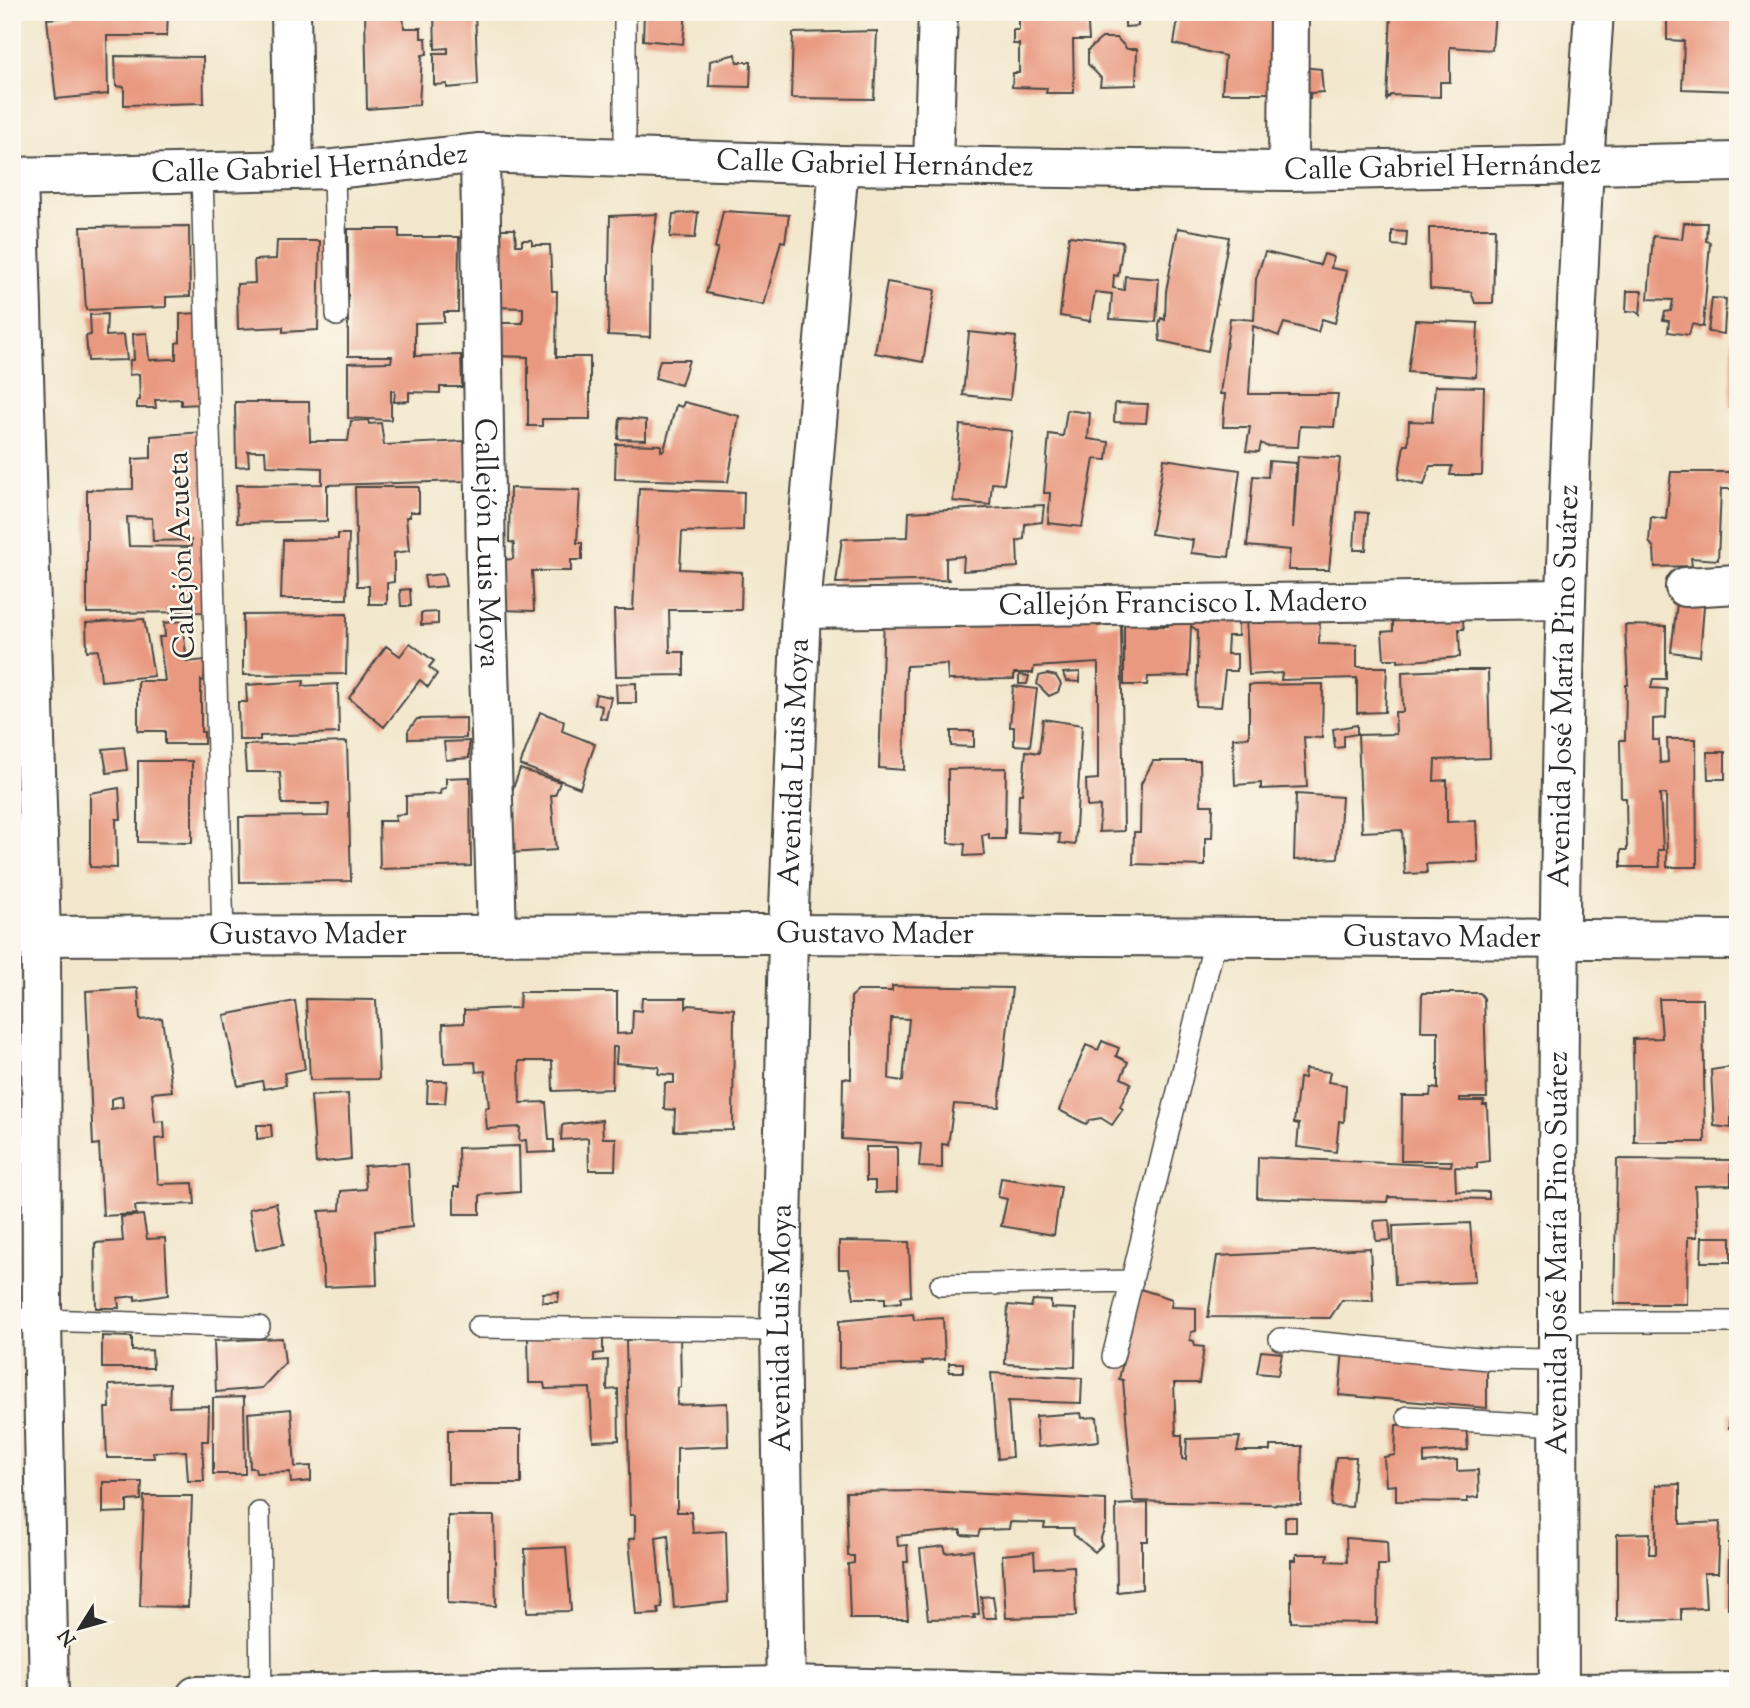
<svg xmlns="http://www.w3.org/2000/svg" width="1750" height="1708" font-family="'Sorts Mill Goudy',serif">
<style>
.building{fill:#e99980;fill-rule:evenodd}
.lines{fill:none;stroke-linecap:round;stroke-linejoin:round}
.lane-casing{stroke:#494743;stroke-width:24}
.street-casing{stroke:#494743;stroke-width:42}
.secondary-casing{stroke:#494743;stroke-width:42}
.lane{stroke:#fff;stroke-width:21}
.street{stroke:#fff;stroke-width:38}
.secondary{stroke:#fff;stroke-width:38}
.labels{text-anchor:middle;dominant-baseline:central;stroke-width:5;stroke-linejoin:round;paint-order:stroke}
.street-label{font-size:30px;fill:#2b2b2b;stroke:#fbf7ec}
</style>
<rect width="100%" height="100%" fill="#fbf7ec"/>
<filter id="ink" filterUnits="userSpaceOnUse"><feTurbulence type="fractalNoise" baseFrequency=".0143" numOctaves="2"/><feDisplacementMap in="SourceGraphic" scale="14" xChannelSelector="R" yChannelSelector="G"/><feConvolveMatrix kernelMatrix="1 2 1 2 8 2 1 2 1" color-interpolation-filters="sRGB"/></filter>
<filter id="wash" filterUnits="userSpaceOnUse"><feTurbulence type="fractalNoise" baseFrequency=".00686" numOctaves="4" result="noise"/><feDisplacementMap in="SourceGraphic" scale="28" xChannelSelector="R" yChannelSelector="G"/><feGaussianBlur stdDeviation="1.57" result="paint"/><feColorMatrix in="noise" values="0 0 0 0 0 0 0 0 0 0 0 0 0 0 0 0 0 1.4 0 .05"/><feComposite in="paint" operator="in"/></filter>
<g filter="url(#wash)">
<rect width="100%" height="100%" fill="#f2e7cc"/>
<g id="blocks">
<!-- building -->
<path class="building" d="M75,12h93l-1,24h-60l1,58 -52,5 -9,-80 28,-3z
M186,12h48v5h-48z
M365,12h38l1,16h17v10h5l1,16 -5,1 -3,50 -52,4z
M434,12h41l3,73 -31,3v-4l-13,1v-32h14v-5l-13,1z
M644,12h42l-3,32 -40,-4z
M870,12h8l-1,7h-7z
M1019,12h68l2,28h-16l1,53h-28l1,-5 -35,-1 1,-14h6v-29h-6v-14h6z
M1125,12h13v14l-13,1z
M1179,12h71l27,4 2,77h-57l3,-37 -51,-12z
M1391,12h104l-3,38 -42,-3v35h-10v15l-49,-2 -4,5z
M1667,12h71v79l-56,-2 2,-48 -17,-1z
M877,31l-3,68 -83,-1 2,-65z
M1102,38h15l10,11h10l-1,36 -36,1 1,-8 -13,-14v-14z
M736,54l1,8h14l-1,25 -41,-1 1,-25z
M115,56l88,1 1,46 -80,2v-18l-8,-1z
M1300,67l21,2 2,23 -13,1v5h-11z
M723,211l66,4 -4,27 -4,-1 -17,64 -58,-12 12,-45h-3z
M698,212l-3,26 -25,-1 3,-23z
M657,214l-5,34 -1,89 -43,-2 2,-119z
M1684,223h23l-1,18 4,1 -7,85 -11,-3 -3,11 -21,-3 1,-11 -6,-1 2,-8 6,-1 2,-11 -25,-1 5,-63 29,3z
M189,226l1,70 -24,1v10l-80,3 -5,-83z
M1178,228l51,9 -21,114 -48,-10 -1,-17 2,-6 4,2 1,-29z
M1429,228h66l-2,75h-18l-4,-11 -41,-3z
M348,229h51v8h60l-1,75h-14v10l-29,1v33l46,-1 1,32h-22v6l-31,-1v9l-15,1 1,-11 -4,-1v30l-43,-2v-55l43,-1 1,-6h-44z
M494,229h21l1,16h6v-5h10v5h18l2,46h5l-1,66h34v62h-48v7h-14v-69l-32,-1 -1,-33h28v-15l-28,-1z
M1392,231l15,1 -1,14 -14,-1z
M1069,236l54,6 -5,34 -4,-1 -1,13 11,2 1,-14 34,3 -3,43 -46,-3 2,-25 -17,-2 -5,29 -30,-5z
M277,241h43l-2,89 -35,2v-5l-45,2 -1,-45 18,-1 -1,-23 22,-1z
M1265,252l55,13 4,-11 9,3 -2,11 16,3 -12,52 -13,-4 -4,13 -34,-9 -5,13 -26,-10 -4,68h89l-4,33 -34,-1 -2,21 -32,-1 -5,-3 -2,9 -13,-1 4,-24h-27l2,-33h-5l10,-76 24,2 2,-41z
M1735,277h3v130h-8z
M887,282l48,8 -12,72 -48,-9z
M1627,291h15l-2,24 -4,-4 -10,1z
M1712,298l14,1 -2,35 -16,-2z
M200,313l2,91 -21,1v-6l-26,1 1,8h-19v-7l3,-1 -1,-26 -10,1 1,-15h4l-1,-26 14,-1 2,27 27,-1v-16l4,-1v-28z
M107,314l-1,22 18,-1 3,25 -39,1 -2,-25 5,-1 -1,-20z
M1415,320l63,3 -2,54 -68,-5z
M969,332l47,5 -6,63 -47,-5z
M660,360h29l-8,25 -26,-7z
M1435,386l49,1 -2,88h-32l2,-9h-22l-6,19 -26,-6 6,-34h4l1,-24 23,1z
M235,402h74l1,39h38l3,-20 17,-1 1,4 12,-1 3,22 82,-4v40l-139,4v36l-90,2 -1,-38 86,-1v-16l-56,-2 -1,-15h-17l1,15 -13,1z
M684,402l55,14 -11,66 -113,-3 1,-35 45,1v6l3,-1 12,-45 6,2z
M1115,403l33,1 -2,19 -32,-1z
M1067,410l23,3 -2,26 21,3 -2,18 -13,-1 -12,68 -34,-4 2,-30h-6l5,-59 14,2z
M620,418l26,2v20l-28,-1z
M960,425l52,6 -8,53 -12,-1 -2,22 -37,-4z
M203,432l2,180 -118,1v-123l46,-1v-30l18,-1v-22zM127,517l25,1 1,23 38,-1v7l-62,-1z
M1298,456l42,2 -11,112h-41l2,-20 -43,-4 6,-70 15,1 1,-16 27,2 -3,65z
M1164,459l76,11 -11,87 -38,-4 2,-13 -42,-6z
M1671,472h67v20l-5,-1v-2h-12l-3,71 -27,-2 1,8 -37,1 -1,-19 -5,-6 2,-25 15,2z
M355,487h64v25h-9v5h-4l3,34 -15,2v29l-7,1v21h-18v-18h-12z
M510,488l70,2 -3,53h5v17h-11v11h-39l2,40 -34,-1 -1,-50 14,-1 1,-16 -5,-1z
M639,488l105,4 -1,38 -61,2 -2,37 62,3 -1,38h-72l1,42h14v23l-68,1 -2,-66h19z
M1044,505l-2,17 -17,2 -1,15 -7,2 1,26 -55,4 1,-15 -18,2v19l3,3 -113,3 6,-44 66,-2 1,-25z
M1356,512l12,1 -2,37h-12z
M338,534h11l-2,65h-66l2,-59 55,-1z
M443,574l3,12 -20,2 -2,-12z
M410,589l1,17h-10l-1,-16z
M1677,603l27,3 -4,50 -29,-4z
M1393,607h68l3,22h-5l1,28 -62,5v-3h-14l-2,-27 11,-1z
M1147,610l1,16h20l1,-16 69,4v22h-10l-1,18h10v17h-12l-4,36 -25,-1 2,-75 -7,-5 -2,50 -41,1 -1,8h-23v-62z
M438,612v12l-17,1v-12z
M1097,612l1,14 23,-2 3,207 -25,1 1,-26 -13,1 -1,-27 12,-1v-116l-64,4 -1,6h-19v6l-66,1 -1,-16 -41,2 -2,104 -25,-2 5,-153z
M347,614l-1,60 -103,1v-60z
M1320,617l-1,27 38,1v22h30l-2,45 -28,1v-35l-76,2 1,-7 -33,2 -3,-56z
M144,619l10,57 -53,5 -3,-31 -11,1 -1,-28z
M182,621l5,41 18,-2 -1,21 -3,-1v52h3v12h-39v-13h-27v-50h27l-6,-44h6l-1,-14z
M1625,625l41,1v53h-13l-2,9 16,1 -1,29 -13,1v21h6l1,23 8,-1 -1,-23h29l1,128h-30l-1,-73h-6l3,56h-5l2,17h-39v-17h6l-1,-52h-5l-1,-58h5l1,-55h2z
M410,643l24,18 -5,6 8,7 -9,13 -8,-7 -36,47 -35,-29 37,-52 14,10z
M1450,670h38l2,88 -55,2 -1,21 13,-1v42l29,-1 2,41 -52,2 1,9 -22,1 -3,-44 -40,2 -4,-97 38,-1 -1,-22h8l-1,-40z
M1080,672v10l-14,-1 -3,-8z
M1047,674l9,2 5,8 -3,8 -9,4 -12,-12 2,-8z
M1019,675l10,1 -2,8h-8z
M304,681l-1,5 35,-2 1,49 -79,3v4h-21l-1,-38h9l-1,-17z
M636,683v20h-19l-1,-19z
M1323,684l-1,54 -18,-1 3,50 -46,2v-6l-26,2 -2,-47 16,-1v-52z
M1013,686l24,3 -7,57 -16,-1v-18h-4z
M596,694l15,3 -5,22 -6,-1 2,-12 -8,-2z
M540,712l24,9 -2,10 33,13 -15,44 -60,-23z
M466,718v20l-58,1v-8l9,-12z
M1043,719l39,6 -7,120 -16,-2 1,-9 -42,-2 1,-38h3l4,-43 13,2z
M1357,725v9l-13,2v11l-9,1 -2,-19z
M951,731h23v16l-23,-1z
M469,741v17l-23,2 -2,-18z
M347,742l4,139 -111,1 -1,-65 89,-1 1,-12h-47l-2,-32h-34l-2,-27z
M124,747l3,23 -20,3 -4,-24z
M1707,752h18v27h-17z
M138,761h54v82l-54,-1z
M1153,761h47l1,44h12l-1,33h-7v28l-72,-2 1,-32h6l1,-48z
M1006,768l-1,71h-16v-5l-7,1 2,20 -20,1 1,-12 -17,-1v-74z
M520,769l40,13 -5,13h-4l5,55 -46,3v-56z
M470,777l1,89 -91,3 -1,-48h17l-1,-6 11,-1v-18l34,-2 1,-5 5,-1v-10z
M119,788l2,31h-5l1,49 -27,-1v-74z
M1296,794l46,3 -4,61 -44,2z
M892,986l120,2 -13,119 -45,-3 -6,41 -6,-1v24l-23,-1 2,-23 -79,-5 1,-61 8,1v-82l7,-6h34zM891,1018l18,1 -6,62 -14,-2z
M138,988l2,32 22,-2 10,73 -20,2 3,29 9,-1 1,17 -10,1 3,45 35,-1 2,21 -60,2 1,8 -33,2 -4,-72 -6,1 -7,-154zM122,1096l1,11 -12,2v-10z
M520,992h97v42l15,-1 1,-23 8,1 1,-13h44v10l3,-3 45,4 -1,121 -59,1 1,-21 -11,-1 1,-26h9v-8l-16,-1 1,-7 -43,-4 1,-16h-4l-1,42 -59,2 -1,-30h-33l1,42 26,-1 3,38h5v12l-27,1 -1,-13 -7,1 1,-14 -33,2 -2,-21 4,-1 -4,-36 -9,1 -1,-10 -31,1 -1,-39 21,-1v-13l55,-2z
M1422,993h58l4,5 3,100h-27v3h24l-1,4h4l2,56 -12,2v5l-22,-1 1,24 33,1v7l-101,-2 -1,5 -130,-4 1,-41 193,9 1,-5h-51l1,-65h28l1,-8 7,1v-58h-17z
M306,999l70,1 3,79 -69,1z
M1659,999h44l2,143h-71l-1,-103 29,-1z
M295,1001l10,68 -21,4 2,12 -22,4 -2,-8 -24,5 -14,-71z
M1102,1041l17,7 -3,8 12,6 -7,16 10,5 -11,24 3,2 -11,16 -11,-7 -11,2 -4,4 -27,-14 27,-65 12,5z
M1731,1067v61l-17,-2 -3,-56z
M1305,1069l25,3 -2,10 18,3 -2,37 -5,-1 -3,31 -39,-5 2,-23 -5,-1 5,-45h5z
M428,1081h19l-2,22h-18z
M348,1094l3,65 -35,4 -5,-67z
M602,1120l1,18h13l-1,32h-26l-1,-32 -27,2 1,-15z
M257,1125h14l1,12 -15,2z
M519,1146l1,46 -40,3v19h-26v-27h5l-1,-39z
M866,1147h31v45l-22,1v-12h-9z
M1617,1159l114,1v25l-36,1 2,51h-9l-1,67h-73z
M408,1163l4,64 -37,4 2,54 -53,2 -5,-76 21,-1 1,-19 25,-2 -2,-23z
M1001,1178l60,9 -7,48 -53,-9 6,-27 -9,-2z
M276,1203l8,41 -28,6 -7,-41z
M143,1215l4,24 18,-1 3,57 -33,5v-4l-17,2 1,10h-23l-1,-65 28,-2 -2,-24z
M1389,1220l2,20 -15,1 -2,-20z
M1470,1223l5,59 -80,3 -2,-59z
M1702,1237h29v25h-30z
M839,1241l70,1 2,54 -10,1v5l-16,2v-6h-31l-5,-29h-10z
M1370,1248l3,53 -31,-1 -12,18 -122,-1 9,-61z
M1140,1289l32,10 -1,8 25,1v23l-5,1 -1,8 4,1 1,5 9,1 -5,36h-25l2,52h6v24l4,1 1,-21 53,-2 -3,14h33v-5h32l-1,59 -168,-4 -10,-121 -4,-1z
M559,1292l-1,10h-16l1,-9z
M1033,1300l18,1v7l25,1 -1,58 -70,-3 3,-59 23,2z
M913,1314l1,6 29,-2 2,41 -23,2 1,3 -84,4v-47z
M680,1335l1,52 -3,1 -1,17 50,-2 1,43 -51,2v64h14l2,21 33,-2 2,71 -54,6 -6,-73 -12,2 6,70 -4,1 1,6 -23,1 -7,-76 6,-1v-23h-5l-4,-175 37,-1z
M102,1336l30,1v14l20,-1 1,18h-51z
M603,1336v17l-9,1v7l14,-1 -1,30 11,-1 1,51 -26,1 -3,-53 -45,1 -1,-6h-15l-1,-46z
M282,1338l3,25 -23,25 -46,4 -2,-51z
M1343,1349l144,12v47l-148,-13z
M1261,1351l21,2 -4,22 -21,-2z
M949,1363h14v9h-14z
M991,1373l91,5 -1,25 -73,-2 4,56 -14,2z
M170,1383l-1,24 40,-1 -1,35h-6l2,40h-16l-2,-30 -33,1 1,6h-47l-2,-50h5l-1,-23z
M244,1397l1,77h-32v-76z
M291,1409l4,58 16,-1v15l-20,2 -1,-11 -34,1 -1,-5h-5l-2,-55z
M1729,1412l9,1v15h-9z
M1081,1413l1,5 15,-1 2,24 -61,6 -2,-31z
M1466,1424l2,26 -44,3v10l33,-3v11l21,-1 1,27 -12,1v4l-71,-1v-16l-10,1 -2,-29 11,-2 1,-30z
M448,1430h73v54h-73z
M1336,1457h20l-4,50 -21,-1z
M103,1482h39l-1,18 -14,1v11l-24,1z
M1680,1484v40l40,-2 -2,51h-14l2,35 -25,1v11l-64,1v-87l33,-1 -1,21h7v-69z
M925,1491l181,9v23l-6,18 2,4 -7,7 -21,-17 -1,-7h-29l1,-5 -35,-1 -1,7 -29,1 -2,6 -17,-1v-5l-64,6 1,10 9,-1 1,17h-4l4,57h-58l-2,-55 6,-1v-7h-6l-2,-64z
M144,1496h48l-4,111 -48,-1z
M1148,1503v38h-6v48l-25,3 -1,-87z
M448,1516h46l2,90 -48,-3z
M1285,1517h11v15h-11z
M1346,1538l41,3 1,24h-10l-1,58 -86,-1v-62h5v-6h32l-1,7 20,1z
M1729,1543h9v66l-10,-1z
M944,1546l2,7 27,-3 6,64 -5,1 1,3 -47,1 -8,-70z
M566,1547l5,64 -44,1 -2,-63z
M1034,1552l1,16 39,-2 2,50 -70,2 -4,-63z
M993,1596l3,22h-12l-3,-21z"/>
</g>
</g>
<g filter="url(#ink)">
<use href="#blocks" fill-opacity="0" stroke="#494743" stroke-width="2"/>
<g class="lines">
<!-- lane casing -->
<g class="lane-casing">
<path id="lane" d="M625,12v146
M334,169l3,146
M202,173l21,763
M941,1285l191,-4
M12,1319l247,8
M1559,1322h179
M478,1327l302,3
M1280,1339l209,20 68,1
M1113,1357l103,-421
M1408,1417l150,9
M259,1513l2,182"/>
</g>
<!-- street casing -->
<g class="street-casing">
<g id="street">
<path d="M291,12l3,158"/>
<path id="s1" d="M480,153l6,414 11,366"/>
<path d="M933,164l5,-152"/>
<path d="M1288,171l1,-159"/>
<path id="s2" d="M12,177l322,-8 146,-16 359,12 449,6 450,-9"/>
<path d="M18,178l23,758 1,383 7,377"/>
<path d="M1685,587l53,-3"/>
<path id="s3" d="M801,609l764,-10"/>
<path d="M196,1696l590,-10 380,9 572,-3"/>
<path id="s4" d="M786,1696l-6,-366 8,-396 13,-325 38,-444"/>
</g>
</g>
<!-- secondary casing -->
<g class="secondary-casing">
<g id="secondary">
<path id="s5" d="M12,936l776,-2 950,6"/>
<path id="s6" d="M1559,1696c-2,-561 -5,-1124 35,-1684"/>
</g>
</g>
<!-- lane -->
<use href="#lane" class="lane"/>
<!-- street -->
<use href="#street" class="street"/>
<!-- secondary -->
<use href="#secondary" class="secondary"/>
</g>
</g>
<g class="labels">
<!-- street labels -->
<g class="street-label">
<text stroke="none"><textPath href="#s2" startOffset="864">Calle Gabriel Hernández</textPath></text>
<text stroke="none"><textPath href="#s2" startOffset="298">Calle Gabriel Hernández</textPath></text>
<text stroke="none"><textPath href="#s2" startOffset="1432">Calle Gabriel Hernández</textPath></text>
<text stroke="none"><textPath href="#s1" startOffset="390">Callejón Luis Moya</textPath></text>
<text transform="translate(183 555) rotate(-92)">Callejón Azueta</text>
<text stroke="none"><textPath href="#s3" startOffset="382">Callejón Francisco I. Madero</textPath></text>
<text stroke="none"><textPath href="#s6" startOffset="1010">Avenida José María Pino Suárez</textPath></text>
<text stroke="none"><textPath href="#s4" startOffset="934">Avenida Luis Moya</textPath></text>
<text stroke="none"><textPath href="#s5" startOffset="863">Gustavo Mader</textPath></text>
<text stroke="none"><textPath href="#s5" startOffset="296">Gustavo Mader</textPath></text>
<text stroke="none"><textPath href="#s5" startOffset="1430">Gustavo Mader</textPath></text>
<text stroke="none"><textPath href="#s6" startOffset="443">Avenida José María Pino Suárez</textPath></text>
<text stroke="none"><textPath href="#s4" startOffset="368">Avenida Luis Moya</textPath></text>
</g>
</g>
<!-- margin -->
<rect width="1750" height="1708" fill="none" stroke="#fbf7ec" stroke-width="42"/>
<!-- north arrow -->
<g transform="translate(80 1628) rotate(233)" stroke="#fbf7ec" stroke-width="5" paint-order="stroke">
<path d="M0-5L12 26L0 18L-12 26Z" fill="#2b2b2b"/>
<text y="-10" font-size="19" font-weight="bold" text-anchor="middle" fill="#2b2b2b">N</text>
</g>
</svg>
